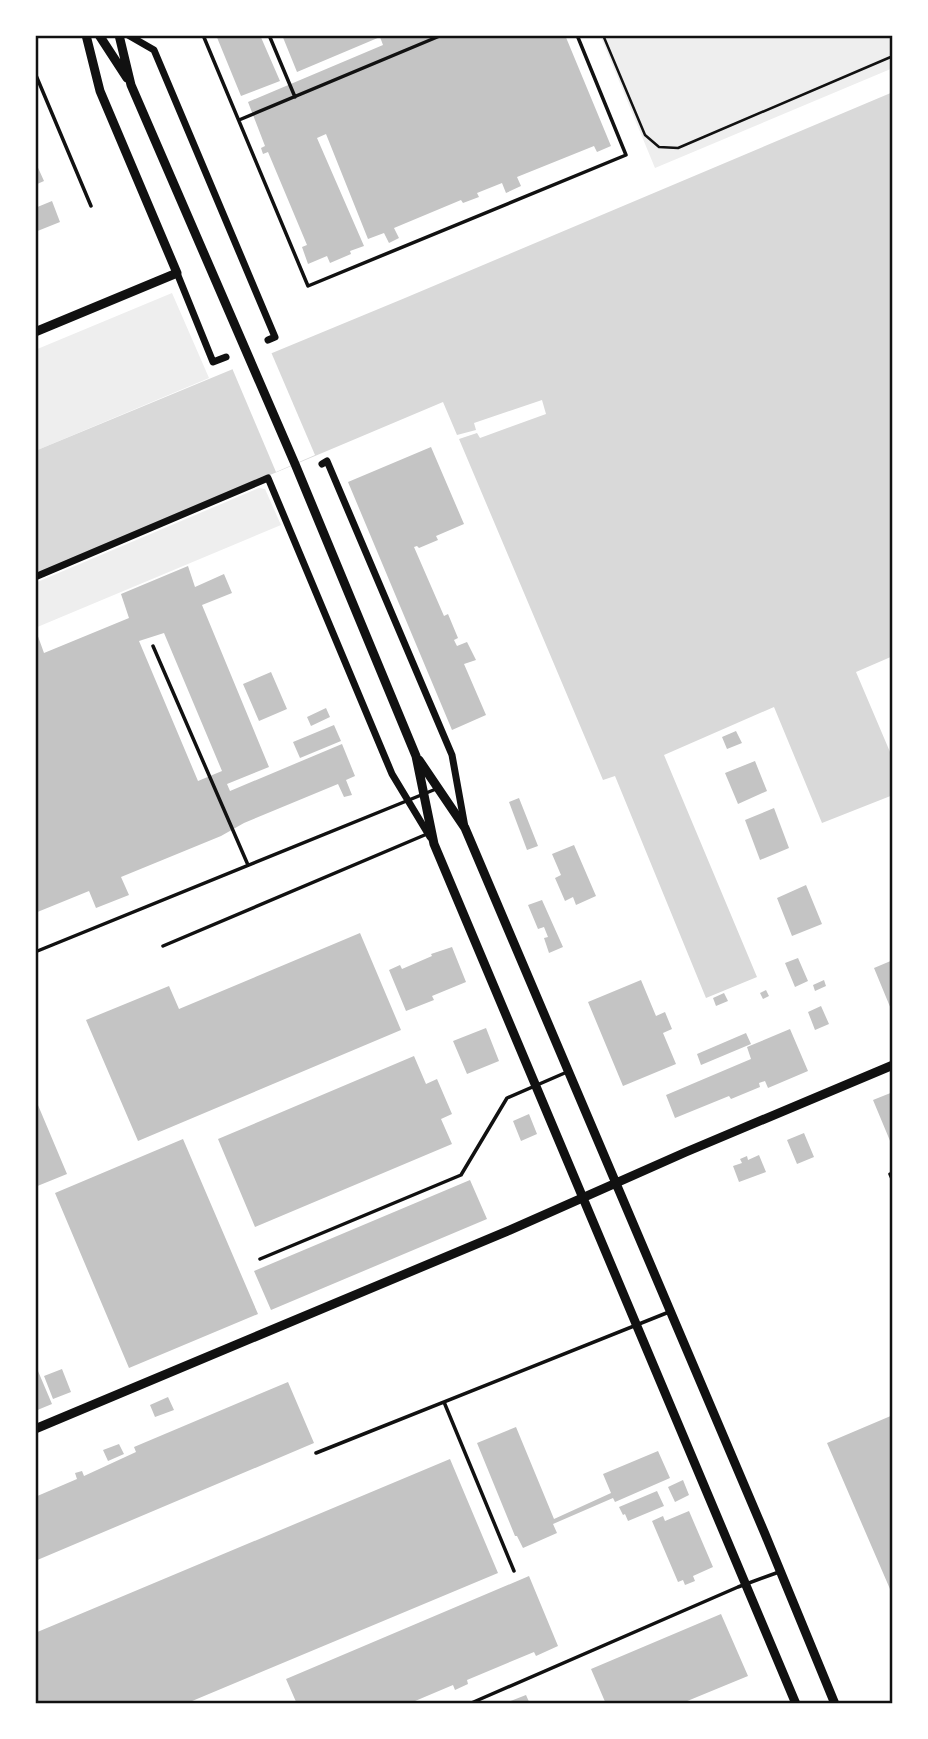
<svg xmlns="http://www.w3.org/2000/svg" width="928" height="1739" font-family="'Nunito Sans',sans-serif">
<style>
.green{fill:#eee}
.water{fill:#d9d9d9}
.pier{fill:#fff}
.building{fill:#c4c4c4;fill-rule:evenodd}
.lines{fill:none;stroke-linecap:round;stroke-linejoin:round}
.path{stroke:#111;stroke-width:2.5}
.service{stroke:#111;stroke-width:3.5}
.minor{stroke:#111;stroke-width:7}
.tertiary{stroke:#111;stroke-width:9}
.neatline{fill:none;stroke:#111;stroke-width:2.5}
</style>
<rect width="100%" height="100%" fill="#fff"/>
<!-- green -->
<path class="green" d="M600,35h293v33l-238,100z
M172,293l37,85 -174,73v-101z
M259,488l6,1 16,36 -246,103v-45z"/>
<!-- water -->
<path class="water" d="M893,92v564l-37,16 37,87v36l-71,28 -48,-116 -110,48 93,222 -51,21 -91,-222 -12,4 -144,-341 18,-6 3,5 66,-24 -4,-14 -68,23 2,7 -19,5 -14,-33 -408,172v-123l370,-153z"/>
<!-- pier -->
<path class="pier" d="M271,352l44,103 -39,17 -44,-104z"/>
<!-- building -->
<path class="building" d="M216,35h44l20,46 -39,15z
M282,35h116l1,3 7,-3h159l46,111 -14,6 -3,-6 -77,31 4,9 -15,7 -4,-10 -25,10 2,4 -16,6 -2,-3 -67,28 5,10 -10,5 -5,-10 -16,6 -42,-105 -9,4 47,108 -14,5 1,3 -21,9 -3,-7 -19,8 -6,-17 5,-2 -39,-93 -5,2 -2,-6 4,-2 -17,-44 135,-57 -3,-8 -83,35z
M35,161l9,20 -9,4z
M52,201l8,21 -25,10v-24z
M431,447l33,77 -28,12 2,4 -19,8 -2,-2 -3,1 30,69 4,-2 10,24 -4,2 3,6 10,-4 9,18 -12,4 22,51 -34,15 -104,-248z
M188,566l7,21 29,-13 8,19 -30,12 67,162 -42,17 3,7 112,-47 13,32 -9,4 6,15 -8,2 -6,-13 -94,39 -23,13 -100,41 8,18 -33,13 -7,-17 -54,22v-285l9,25 85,-35 -8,-24zM164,633l58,138 -24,10 -59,-140z
M271,672l16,37 -28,12 -16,-37z
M326,708l4,9 -19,9 -4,-9z
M334,725l7,16 -41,17 -7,-16z
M736,731l6,12 -15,6 -5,-12z
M755,761l12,30 -29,13 -13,-31z
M519,798l19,48 -11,4 -18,-48z
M774,808l15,40 -29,12 -15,-40z
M574,845l22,51 -20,9 -3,-8 -8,4 -10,-23 6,-3 -9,-21z
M806,885l16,39 -30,12 -15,-38z
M542,900l21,47 -14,6 -5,-15 4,-1 -4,-10 -6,2 -10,-24z
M360,933l41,97 -263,111 -52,-121 83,-34 10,23z
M452,947l14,35 -34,14 2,4 -28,11 -17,-41 11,-5 2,4 30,-13 -1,-2z
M798,958l10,23 -13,6 -10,-24z
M893,960v54l-19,-46z
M641,980l15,36 9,-4 7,17 -9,4 13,31 -53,22 -35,-84z
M824,980l2,6 -11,5 -2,-6z
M766,990l3,6 -6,3 -3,-6z
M724,993l4,8 -12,5 -3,-8z
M821,1006l8,18 -14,6 -7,-18z
M486,1028l13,33 -32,13 -14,-33z
M790,1029l18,42 -40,17 -3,-7 -6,2 1,4 -29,12 -2,-3 -54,22 -9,-23 85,-36 -4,-12z
M746,1033l5,11 -50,21 -4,-11z
M414,1056l12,28 11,-5 15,35 -11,5 11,25 -197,83 -37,-88z
M893,1092v56l-20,-48z
M35,1098l32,76 -32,13z
M529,1114l8,20 -16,7 -8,-20z
M804,1133l10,24 -17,7 -10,-24z
M183,1139l75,175 -129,54 -74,-175z
M759,1155l7,17 -27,10 -6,-16 9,-3 -2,-4 7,-3 1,4z
M470,1180l17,39 -216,91 -17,-39z
M35,1364l17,40 -17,7z
M62,1369l9,23 -18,7 -9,-23z
M288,1382l26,61 -279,118v-64l42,-18 -2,-6 7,-2 2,5 52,-24 -2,-5z
M168,1397l6,13 -19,7 -5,-12z
M893,1415v181l-66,-153z
M516,1427l38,92 57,-26 -8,-19 55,-23 12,27 -55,24 -2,-4 -60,26 4,9 -34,15 -6,-12h-2l-38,-93z
M119,1444l5,10 -16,7 -5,-11z
M450,1459l48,114 -313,131h-150v-71z
M683,1480l6,15 -14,7 -7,-15z
M657,1491l7,15 -36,15 -3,-7 -2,1 -4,-8z
M689,1511l24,56 -20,9 2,5 -10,4 -2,-5 -5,2 -26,-61 11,-5 2,5z
M529,1576l29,70 -22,10 -2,-4 -67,28 1,4 -13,6 -2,-5 -45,19h-111l-11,-25z
M721,1614l27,62 -68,28h-74l-15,-35z
M526,1695l4,9h-27z"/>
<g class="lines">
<!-- path -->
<path class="path" d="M603,35l42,100 14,12 19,1 215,-92"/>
<!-- service -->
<path class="service" d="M203,35l105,251 318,-131 -49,-120
M269,35l26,62
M35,73l56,133
M239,120l203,-85
M153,646l95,219
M163,946l264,-112
M35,952l401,-163
M890,1174l3,7
M260,1259l201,-84 46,-77 60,-26
M444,1402l70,169
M316,1453l353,-141
M469,1704l269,-117 41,-15"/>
<!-- minor -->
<path class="minor" d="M128,35l26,15 121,287 -7,3
M177,273l36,89 13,-5
M322,464l5,-3 125,294 13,72
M35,577l233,-99 124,296 38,63"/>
<!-- tertiary -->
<path class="tertiary" d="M99,35l28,43
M119,35l12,50 164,379 121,292 18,88 362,860
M35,332l142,-59 -77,-182 -14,-56
M419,760l46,68 300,706 70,170
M35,1429l475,-199 176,-78 207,-87"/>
</g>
<!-- border -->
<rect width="928" height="1739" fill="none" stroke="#ffffff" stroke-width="74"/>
<rect x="37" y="37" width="854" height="1665" class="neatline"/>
</svg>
